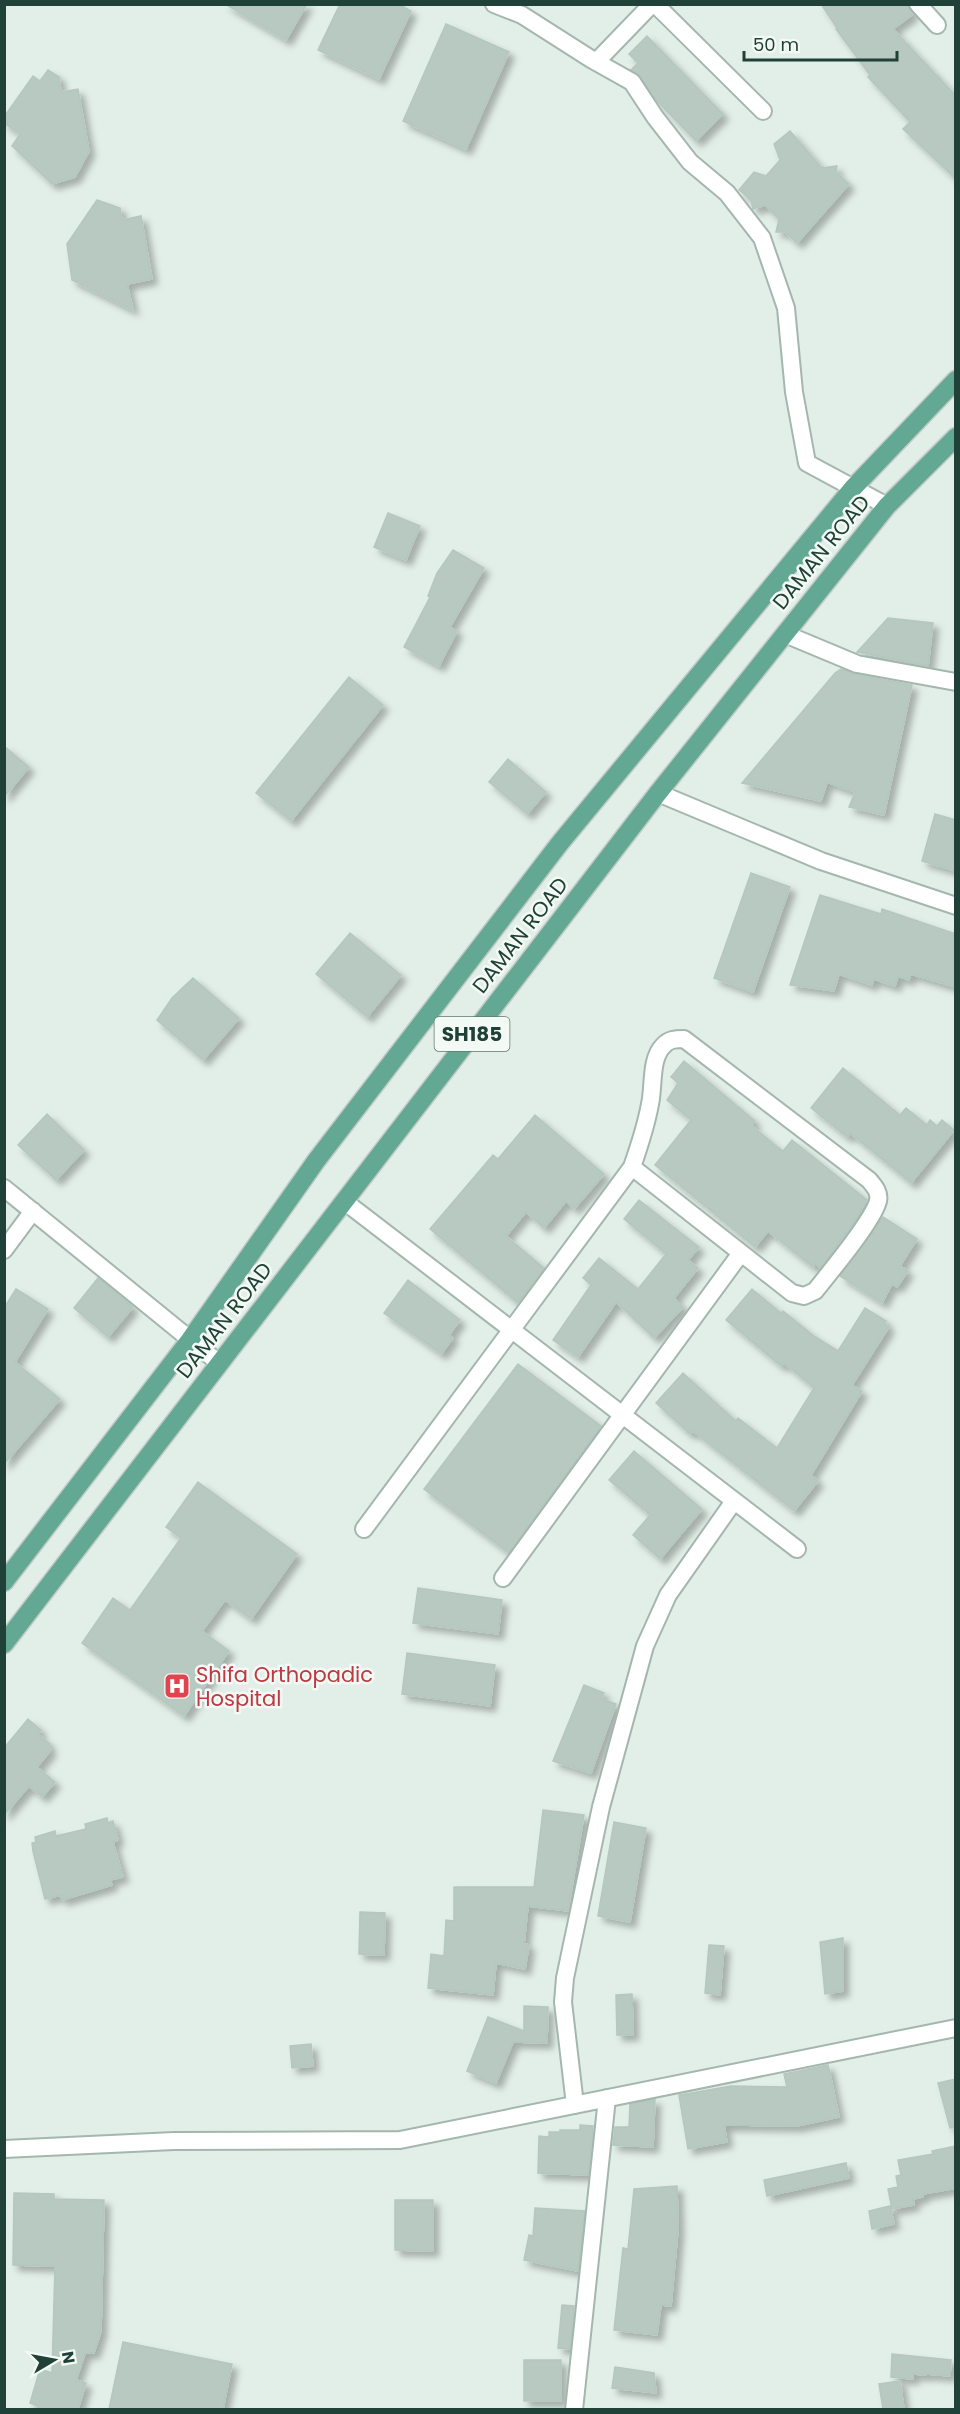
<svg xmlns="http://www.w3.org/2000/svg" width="960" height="2414" font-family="Poppins,sans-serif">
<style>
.building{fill:#b7c9c1;stroke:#b4c8bf;stroke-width:1.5;filter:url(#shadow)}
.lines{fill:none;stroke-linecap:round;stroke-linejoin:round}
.minor-casing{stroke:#a4b7af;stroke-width:20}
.primary-casing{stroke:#c1cac7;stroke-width:21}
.minor{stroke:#fff;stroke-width:16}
.primary{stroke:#62a893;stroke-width:18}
.labels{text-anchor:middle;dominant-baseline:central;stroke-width:5;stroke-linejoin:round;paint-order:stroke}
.shield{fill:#f3faf6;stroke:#5f7870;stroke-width:1.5}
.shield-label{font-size:20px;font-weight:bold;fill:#204137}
.street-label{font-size:21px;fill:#204137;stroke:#f3faf6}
.health-label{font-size:21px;fill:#be3a42;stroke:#f3faf6;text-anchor:start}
</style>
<defs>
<filter id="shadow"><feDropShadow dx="5.5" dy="5.5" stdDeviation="3" flood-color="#0004"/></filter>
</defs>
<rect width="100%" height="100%" fill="#e2eee8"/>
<!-- building -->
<path class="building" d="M225,4h82l-21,36z
M340,4h58l13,7 -32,68 -61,-29z
M821,4h87l5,10 -20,15 63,67v83l-53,-50 7,-7 -42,-45 2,-2 -34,-46 1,-1z
M446,24l63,28 -43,97 -63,-28z
M647,36l76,78 -27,27 -38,-39 -18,-26 -9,-6 7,-7 -9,-9z
M48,70l11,7 2,15 17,-3 11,62 -14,26 -23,7 -40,-38 8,-12 -16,-11v-6l29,-41 7,5z
M790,131l32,37 15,-2 -1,6 13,12 -52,59 -12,-11h-9l3,-13 -14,-14 -12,4 -2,-9 -12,-10 15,-18 12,4 14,-16 -6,-16z
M97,200l23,8 2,12 19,-4 11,63 -25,5 6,26 -61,-30 -5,-36z
M388,513l32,13 -14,34 -32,-13z
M453,550l31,18 -34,59 7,4 -18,35 -35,-19 26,-50 -2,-1 9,-23z
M888,618l45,5 -5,43 -71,-14z
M841,669l14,5 57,11 -28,130 -35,-8 6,-15 -28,-10 -6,19 -79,-18 93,-110z
M349,677l34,28 -92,116 -35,-28z
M4,746l25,21 -25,30z
M508,759l38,33 -19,22 -38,-32z
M935,814l21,6v51l-34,-10z
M751,873l39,14 -37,105 -39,-14z
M820,895l61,19 1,-5 74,25v53l-45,-13 -2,6 -11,-4 -3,10 -21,-7 -2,6 -33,-11 -5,17 -44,-6z
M350,933l51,42 -34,42 -51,-43z
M193,978l46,40 -36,42 -46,-40 15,-22z
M684,1061l71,60 -4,4 24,20 8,6 9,-11 75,60 -16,27 -31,41 -5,-5 -2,4 -45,-36 -13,16 -100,-82 36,-45 -24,-20 11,-17 -7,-6z
M843,1068l57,47 6,-7 21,17 3,-5 7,6 5,-6 12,10 -43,53 -61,-50 -3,4 -36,-29z
M47,1114l37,36 -28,30 -38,-35z
M535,1115l69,59 -30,35 -8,-8 -22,27 -18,-16 -20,24 38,32 -26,35 -88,-74 63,-74 5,4z
M639,1200l60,47 -11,13 10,8 -24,30 9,9 -29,31 -38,-36 -38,55 -25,-17 38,-55 -8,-7 16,-20 39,31 28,-35 -42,-35z
M883,1217l34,22 -17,27 8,5 -11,16 -5,-3 -10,19 -42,-27z
M98,1278l35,29 -25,30 -34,-29z
M408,1280l52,40 -11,15 4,3 -12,16 -57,-41z
M16,1289l32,20 -33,53 45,37 -56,65v-156z
M752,1289l29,24 2,-2 31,25 24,15 27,-43 21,13 -2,2 5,4 -37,58 10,6 -51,84 7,6 -24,30 -101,-80 -3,3 -34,-31 27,-30 53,48 2,-3 39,30 37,-60 -30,-25 -3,3 -55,-46z
M518,1364l83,62 -92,127 -85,-64z
M634,1451l68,58 -42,50 -27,-24 17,-20 -41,-35z
M198,1482l99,72 -46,65 -26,-19 -23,31 27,20 -45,65 -102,-73 31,-45 17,12 51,-72 -15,-11z
M418,1588l84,12 -4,34 -85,-11z
M407,1653l88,12 -5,41 -88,-12z
M584,1685l20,8 -2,6 14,5 -25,69 -38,-12z
M28,1719l13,11 -3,4 12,10 -3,3 4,3 -14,17 18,15 -13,15 -13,-11 -25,29v-67z
M543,1810l41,5 -16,96 -40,-5 -4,38 5,1 -4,24 -29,-6 -3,32 -65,-7 3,-34 13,2 2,-36 8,1v-34h80z
M107,1818l1,5 5,-2 5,19 -5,2 10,35 -13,3 2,5 -50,15 -1,-5 -16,4 -12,-48 -1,-8 4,-1 -1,-5 20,-6 1,5 30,-7 -1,-5z
M614,1822l32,6 -16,94 -32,-6z
M360,1912l25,1 -1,42 -25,-1z
M843,1938v53l-18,3 -5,-52z
M709,1945l15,1 -4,49 -15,-2z
M632,1994l1,41h-16l-1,-40z
M524,2006l24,1 -1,36 -34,-1 -17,41 -29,-12 21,-54 36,14z
M311,2044l2,22 -21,2 -2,-22z
M828,2065l11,52 -42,9 -73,-1 3,17 -39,7 -9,-54 52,-9 56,1 -3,-13z
M956,2079v48l-6,1 -12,-45z
M655,2099l-2,48 -40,-2 2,-18h14l1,-23z
M580,2125l13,1 -5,49 -50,-2 1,-37 10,1v-5h11v-2h20z
M956,2146v42l-33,6v3l-10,2 1,6 -22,4 -4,-20 10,-2 -2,-11 5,-1 -3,-15 35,-6 -1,-3z
M846,2163l3,15 -82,18 -3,-16z
M677,2186l1,44 -7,76 -10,-1 -4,30 -43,-5 9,-82 5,1 6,-60z
M14,2193l40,1v5l50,1 -3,131 -7,22h-9l-9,27 10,3 -8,26h-41l1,-3 -8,-3 10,-34 12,4 3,-107 -42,-1z
M395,2200h38v51l-38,-1z
M890,2206l4,18 -22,5 -3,-18z
M535,2208l50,3 -7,60 -54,-11 5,-25 4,1z
M562,2305l12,1 -4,43 -12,-1z
M123,2342l109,22 -9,45h-114z
M892,2354l59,6 -1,16 -24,-2v1l-13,-1v5l-22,-2z
M524,2360h37v41h-37z
M615,2367l39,6 2,20 -44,-5z
M900,2381l4,28h-21l-4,-25z"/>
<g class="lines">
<!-- minor casing -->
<g class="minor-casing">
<path id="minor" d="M494,4l28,11 69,44 41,23 23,35 35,45 37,31 35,45 24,70 8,84 13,71 80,43
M655,4l108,107
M918,4l19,21
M596,62l56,-58
M785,634l72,30 99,18
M658,793l163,68 135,45
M4,1188l215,175
M344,1201l453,348
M4,1250l29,-39
M364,1529l268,-362c7,-20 14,-41 18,-63 4,-17 0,-45 13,-58 6,-7 13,-7 21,-7l185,141c5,6 11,12 9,21 -5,20 -48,71 -63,90l-11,5 -12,-3 -160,-126
M503,1578l238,-325
M575,2105l-12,-103 2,-24 36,-171 44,-161 23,-51 66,-94
M4,2149l170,-8 226,-1 556,-112
M574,2410l33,-312"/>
</g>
<!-- primary casing -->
<g class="primary-casing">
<path id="primary" d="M4,1582l186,-242 126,-179 244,-318 293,-355 103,-108
M4,1644l654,-851 229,-287 69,-69"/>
</g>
<!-- minor -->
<use href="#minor" class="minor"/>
<!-- primary -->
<use href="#primary" class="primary"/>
</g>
<!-- icons -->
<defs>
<g id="hospital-square" transform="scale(1.35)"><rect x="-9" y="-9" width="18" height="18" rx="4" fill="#e0444e" stroke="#f3faf6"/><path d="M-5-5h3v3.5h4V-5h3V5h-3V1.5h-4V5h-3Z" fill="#fff"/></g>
</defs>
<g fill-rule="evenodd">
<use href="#hospital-square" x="177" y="1686"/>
</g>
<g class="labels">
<!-- shield labels -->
<rect class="shield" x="434.5" y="1017" width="75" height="34" rx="4.5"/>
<g class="shield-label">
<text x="472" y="1034">SH185</text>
</g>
<!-- street labels -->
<g class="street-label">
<text transform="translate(821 552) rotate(-51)">DAMAN ROAD</text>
<text transform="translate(520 935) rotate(-52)">DAMAN ROAD</text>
<text transform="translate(224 1320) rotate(-52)">DAMAN ROAD</text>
</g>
<!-- health labels -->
<g class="health-label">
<text x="196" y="1674">Shifa Orthopadic<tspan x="196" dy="24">Hospital</tspan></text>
</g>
</g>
<!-- border -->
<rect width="960" height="2414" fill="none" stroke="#204137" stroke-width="12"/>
<!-- north arrow -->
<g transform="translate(54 2360) rotate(80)" stroke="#f3faf6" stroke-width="4.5" paint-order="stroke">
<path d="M0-4.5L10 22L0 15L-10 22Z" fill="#204137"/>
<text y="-9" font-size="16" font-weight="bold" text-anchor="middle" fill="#204137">N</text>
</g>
<!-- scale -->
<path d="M744 51v9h153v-9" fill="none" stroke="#204137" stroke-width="3"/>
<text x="753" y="51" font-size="18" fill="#204137" stroke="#f3faf6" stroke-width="4.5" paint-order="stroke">50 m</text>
</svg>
